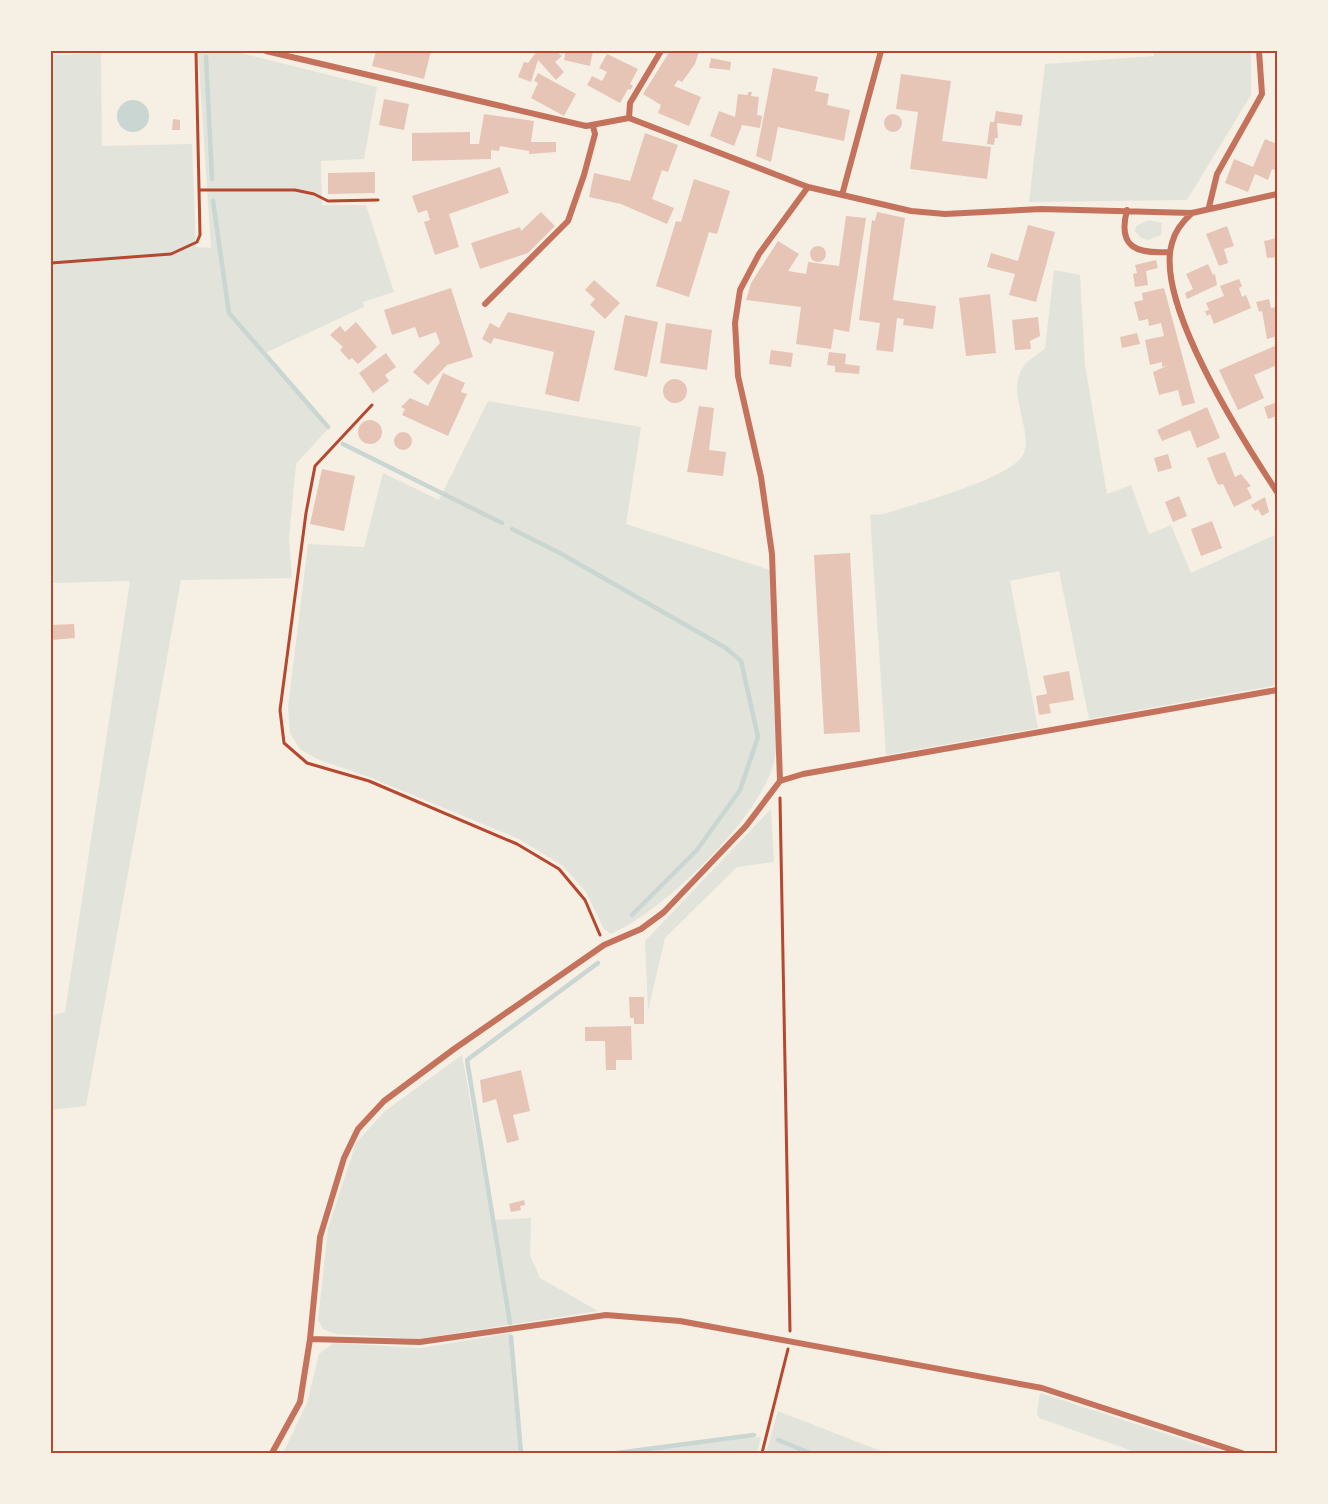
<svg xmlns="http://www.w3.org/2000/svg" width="1328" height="1504" font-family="'PT Sans',sans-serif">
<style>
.green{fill:#e2e4dc}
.water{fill:#c9d6d2}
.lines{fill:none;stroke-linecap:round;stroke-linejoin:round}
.stream{stroke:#c9d6d2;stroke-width:4.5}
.building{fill:#e6c5b7}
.path{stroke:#b5482f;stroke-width:3}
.minor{stroke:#c5725c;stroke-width:6}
.neatline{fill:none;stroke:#b5482f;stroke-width:2}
</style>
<rect width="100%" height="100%" fill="#f6efe4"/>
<!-- green -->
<path class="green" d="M198,51h35l144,36 -13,72 -43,2 1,44h44l28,87 -31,10 1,5 -99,46 62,77 -31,34 -7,75 3,39 -111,2 -95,526 -35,4v-94l14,-4 65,-431 -79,2v-528l50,-2 1,93 90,-2 4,103 15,1z
M1154,51h97v44l-64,105 -158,2 16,-138 109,-8z
M1149,220l13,3 -1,12 -13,5 -7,-2 -6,-7 1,-5z
M1054,270l26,5 5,90 22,129 24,-9 18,49 22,-9 20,48 86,-39v151l-188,34 -30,-148 -49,10 28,147 -152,27 -16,-240 14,-1c33,-11 114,-32 136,-55 19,-21 -17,-66 4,-93 5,-7 15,-12 21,-18z
M488,401l153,26 -15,97 147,47c0,44 1,88 1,132 1,17 4,38 1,55 -11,57 -112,154 -164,176l-7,-5 -18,-37 -23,-26 -44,-27 -150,-62 -52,-18 -17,-10 -10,-16 -2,-26 20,-163 56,3 19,-74 56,27z
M771,809l3,53 -37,5 -72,71 -17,73 -3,-70z
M462,1055l30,165 39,-2 -1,37 10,23 58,33 -179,28 -83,-5 -13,-5 -5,-9 10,-92 28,-85 29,-32z
M511,1333l9,120h-237l24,-50 12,-49 15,-11 87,5z
M1040,1393l185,60h-87l-99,-35 -2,-5z
M778,1411l108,42h-120z
M761,1437l-4,16h-158z"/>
<!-- water -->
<path class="water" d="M117 116a16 16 0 1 1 32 0a16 16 0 1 1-32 0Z"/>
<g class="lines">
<!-- stream -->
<path class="stream" d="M206,57l6,122
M213,201l16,112 99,114
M343,444l159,79
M512,529l46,23 168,96 15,13 17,76 -18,53 -43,60 -65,65
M510,1323l-43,-263 131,-97
M511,1337l10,116
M778,1440l32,13
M617,1453l137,-18"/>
</g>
<!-- building -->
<path class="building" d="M376,51h55l-7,28 -52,-13z
M537,51h19l6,5 -7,6 9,10 -8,8 -18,-20 -7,22 -13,-5 6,-15 4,1z
M566,51h27l-3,15 -26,-6z
M670,51h29l-4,13 -13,18 -4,-2 -4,6 27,11 -12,29 -31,-13 3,-8 -18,-11z
M607,54l31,15 -8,15 3,2 -3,4 -2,-1 -8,14 -33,-18 5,-9 10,5 5,-9 -8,-4z
M711,58l20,4 -1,8 -21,-2z
M773,68l45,9 -3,14 14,3 -2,11 23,5 -6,31 -66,-14 -7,35 -15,-6z
M538,73l38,21 -12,22 -33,-18 7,-15 -4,-2z
M901,74l50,7 -9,60 49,6 -4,32 -77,-10 8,-57 -22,-3z
M748,92h4l-1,4 8,1 -2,18 5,1 -2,12 -18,-3 -8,21 -24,-10 9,-25 16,6 3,-23 10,1z
M384,99l25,5 -5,26 -25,-5z
M996,111l27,4 -2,11 -24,-3 1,15h-3l-1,7 -7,-1 3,-22h4z
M884 123a9 9 0 1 1 18 0a9 9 0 1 1-18 0Z
M484,114l50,7 -3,21h25v10l-27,2v-3l-29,-5 -1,5 -8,-1v9l-79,2v-28l58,-1v12h9z
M173,119l7,1v10h-8z
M645,133l33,12 -10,27 -6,-2 -10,29 22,9 -7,16 -46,-20 -32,-7 5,-24 36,8z
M1265,139l12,5v27l-5,-2 -4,11 -13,-6 -7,18 -23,-9 9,-24 19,8z
M500,167l9,26 -60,21 10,33 -24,8 -11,-33 6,-2 -3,-10 -9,3 -6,-17z
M375,172v21l-47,1v-21z
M694,179l36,12 -13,43 -8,-2 -20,65 -33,-11 20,-65 5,1z
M541,212l14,14 -27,27 -48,16 -9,-26 49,-16 1,4z
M877,212l28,6 -12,82 43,6 -3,23 -30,-4 1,-6 -7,-1 -4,34 -17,-2 4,-27 -21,-3 13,-100 3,1z
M846,216l20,2 -17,114 -15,-3 -3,20 -35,-5 5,-37 -55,-7 5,-17 27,-42 21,13 -11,17 18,3 2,-12 31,4z
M1028,225l27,7 -19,70 -27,-7 6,-21 -28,-7 4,-14 27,8z
M1227,226l7,20 -10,3 4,14 -9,3 -13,-32z
M1277,238v19l-10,1 -3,-17z
M810 254a8 8 0 1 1 16 0a8 8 0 1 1-16 0Z
M1156,260l2,8 -12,3 2,14 -13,2 -2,-13 4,-1 -2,-8z
M1208,264l5,11 2,-1 2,11 -30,14 -2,-6 8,-4 -7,-15z
M1239,279l3,7 -3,2 3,9 4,-2 5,13 -37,16 -4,-10 -3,2 -2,-5 4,-1 -3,-7 18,-7 -4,-10z
M594,280l26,23 -15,16 -15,-14 5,-6 -10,-9z
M451,288l22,69 -26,8 -19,20 -15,-13 27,-29 -4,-11 -17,6 -4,-11 -23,8 -8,-25z
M1164,288l31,115 -13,3 -4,-16 -19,5 -6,-23 16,-7 -7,2v-5l-12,3 -5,-25 19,-4 -3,-13 -12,3 -1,-7 -9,2 -5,-19 9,-2 -1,-7z
M990,294l6,59 -30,3 -7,-58z
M1269,299l2,9 6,-1v29l-10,3 -5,-28 -3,1 -3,-10z
M508,312l87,19 -16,71 -34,-8 9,-42 -60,-14 -3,6 -9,-5 8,-16 9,5z
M625,315l33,7 -11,55 -33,-7z
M1038,317l2,19 -10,5 1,8 -16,1 -3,-30z
M356,322l21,25 -19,17 -6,-6 -3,2 -9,-10 3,-3 -13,-12 10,-9 5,6z
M666,323l46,7 -5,40 -47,-7z
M1137,333l3,11 -18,4 -2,-11z
M1277,345v20l-23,10 10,23 -26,12 -19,-40z
M771,350l22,3 -2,14 -22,-3z
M829,352l17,2 -1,10 15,2 -1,8 -24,-2v-6l-8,-1z
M386,353l10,14 -11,8 4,6 -16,12 -14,-20z
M443,373l22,10 -4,9 6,2 -19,42 -46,-21 3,-6 -4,-2 9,-9 18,8z
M663 391a12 12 0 1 1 24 0a12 12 0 1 1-24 0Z
M1277,402v14l-9,3 -4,-12z
M699,406l15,2 -5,42 17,2 -3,24 -36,-4z
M1207,407l13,31 -23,10 -7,-18 -28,11 -5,-11z
M358 432a12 12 0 1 1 24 0a12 12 0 1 1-24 0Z
M394 441a9 9 0 1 1 18 0a9 9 0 1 1-18 0Z
M1225,452l10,25 6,-3 10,12 -4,2 5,10 -18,9 -11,-23 -4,1 -2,-2 -10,-25z
M1168,454l4,14 -14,4 -4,-14z
M322,469l33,7 -11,55 -34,-7z
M1179,496l8,20 -14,6 -8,-20z
M1265,497l4,15 -7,4 -4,-7 -3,2 -4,-6z
M1212,521l10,27 -21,8 -10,-27z
M850,553l10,179 -36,2 -10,-179z
M74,624l1,14 -24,2v-15z
M1069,671l5,29 -25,4 2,9 -12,2 -3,-19 11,-2 -4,-18z
M629,997h15v27h-10v-6h-4z
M631,1026l1,34h-16v10h-10l-1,-29h-20v-14z
M521,1070l9,41 -17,4 6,25 -12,3 -11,-44 -13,4 -3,-23z
M524,1200l1,5 -5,1 1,4 -10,2 -2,-8z"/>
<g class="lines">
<!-- path -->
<path class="path" d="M200,190h95l19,4 14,7 50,-1
M51,263l120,-9 26,-12 3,-7 -4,-184
M372,405l-57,61 -9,47 -26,197 4,33 23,20 62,18 148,63 42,25 26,31 15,35
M780,798l10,533
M762,1453l26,-104"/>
<!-- minor -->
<path class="minor" d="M266,51l320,75 43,-8
M629,118l179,69 103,24 34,3 96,-5 151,4 85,-19
M629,118l1,-15 31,-52
M842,195l39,-144
M1209,207l8,-33 45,-80 -3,-43
M1127,210c-10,38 10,44 43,42
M1192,213c-9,8 -17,17 -20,30 -18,59 72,199 105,249
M485,304l83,-83 16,-46 11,-41 -2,-8
M780,781l23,-7 474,-84
M310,1339l110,3 186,-27 74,6 362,67 200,65
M272,1453l28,-51 10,-63 10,-102 24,-79 14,-29 26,-28 70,-52 150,-104 37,-16 23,-17 82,-86 34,-45 -8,-227 -11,-77 -23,-101 -3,-53 5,-33 19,-36 49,-67"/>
</g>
<!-- border -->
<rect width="1328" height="1504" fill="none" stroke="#f6efe4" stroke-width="105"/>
<rect x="52" y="52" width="1224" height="1400" class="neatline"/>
</svg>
